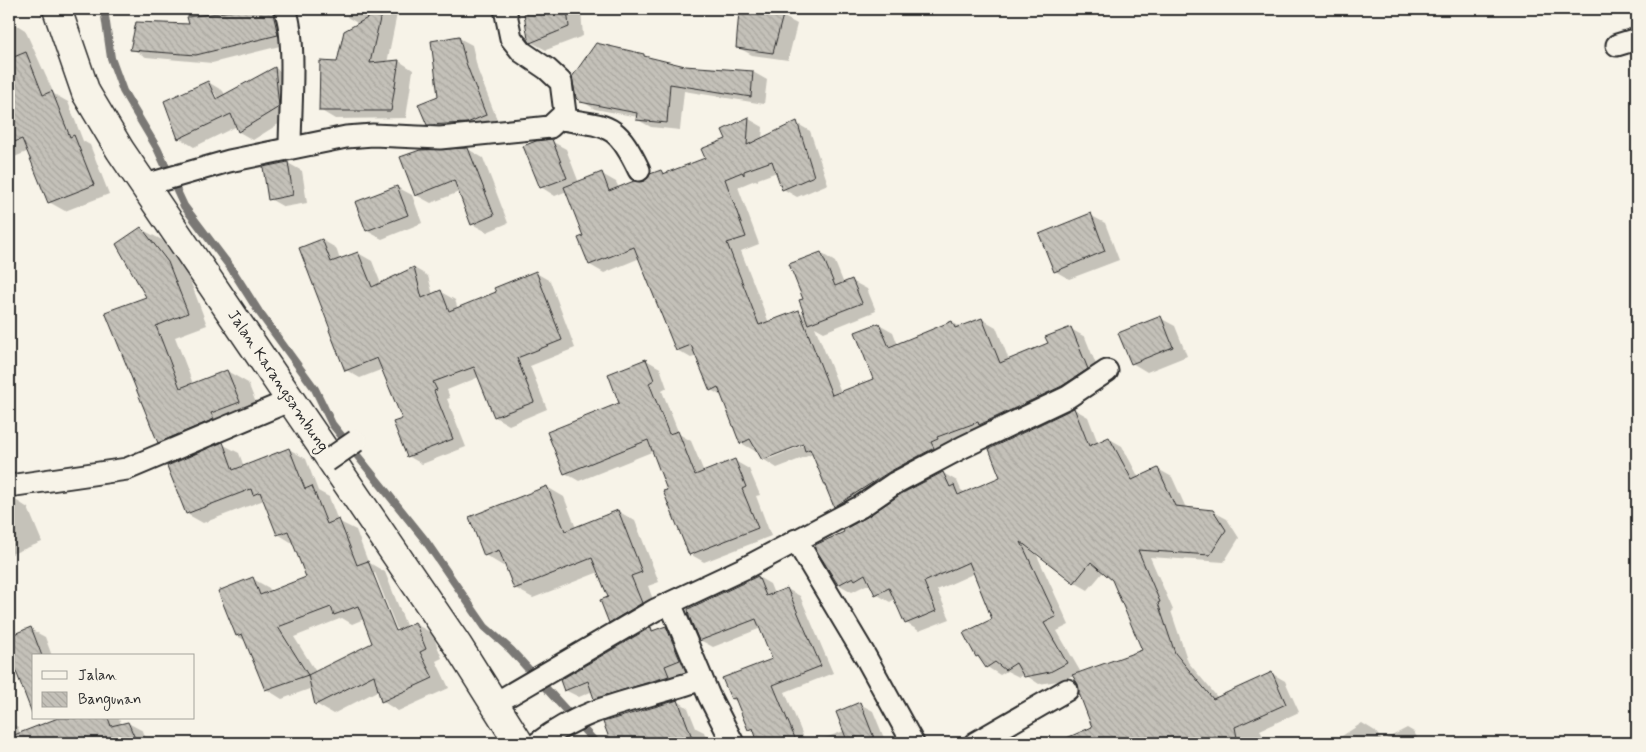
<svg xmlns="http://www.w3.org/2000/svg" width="1646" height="752" font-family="Mynerve,sans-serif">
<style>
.shadow{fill:#0003;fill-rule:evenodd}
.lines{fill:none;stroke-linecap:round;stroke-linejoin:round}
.stream{stroke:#7a7874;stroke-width:8}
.building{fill:url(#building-back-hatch);stroke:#2b2b2b;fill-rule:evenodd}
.street-casing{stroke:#2b2b2b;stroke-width:25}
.secondary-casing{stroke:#2b2b2b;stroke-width:31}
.street{stroke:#f7f3e8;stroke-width:21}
.secondary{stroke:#f7f3e8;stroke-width:28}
.street-bridge-casing{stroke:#2b2b2b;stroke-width:25;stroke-linecap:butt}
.street-bridge{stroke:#f7f3e8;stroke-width:21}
.labels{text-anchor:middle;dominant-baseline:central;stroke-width:5;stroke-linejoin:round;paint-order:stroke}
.street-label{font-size:16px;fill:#2b2b2b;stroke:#f7f3e8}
</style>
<defs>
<pattern id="building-back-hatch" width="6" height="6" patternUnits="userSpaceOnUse" patternTransform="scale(1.25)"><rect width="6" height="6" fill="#c4c1b9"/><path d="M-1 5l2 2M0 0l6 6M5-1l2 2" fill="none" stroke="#a9a69f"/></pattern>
</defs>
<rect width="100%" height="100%" fill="#f7f3e8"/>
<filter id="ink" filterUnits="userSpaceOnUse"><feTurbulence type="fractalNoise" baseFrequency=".02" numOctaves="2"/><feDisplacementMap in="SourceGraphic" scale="10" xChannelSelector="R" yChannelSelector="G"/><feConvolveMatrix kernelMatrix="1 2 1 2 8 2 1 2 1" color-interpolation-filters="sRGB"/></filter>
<g filter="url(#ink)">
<!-- shadow -->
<path class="shadow" d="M257,9h16l12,6 7,28 -80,20 -66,-6 -14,-8 59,-23 -3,-8z
M349,9h49l-11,54 12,-2 14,9 -7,48 -71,1 -15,-9 18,-47 21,-39 -12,-7z
M546,9h31l4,2 2,25 -37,14 -15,-8 -5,-27z
M782,16l15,8 -9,36 -36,-5 -15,-8z
M9,20l16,10 29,64 14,8 15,39 7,4 19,49 -44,17 -16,-9 -20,-51 -17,7 -3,-2z
M459,38l13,7 6,26 20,51 -58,9 -12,-7 11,-27z
M644,55l7,4 33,8 69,5 14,8 -3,24 -80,-13 -4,39 -29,-3 -13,-7v-3l-43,-8 -14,-8z
M275,68l15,9 3,38 -40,25 -14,-8 -2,-6 -43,21 -15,-9 -14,-36 43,-20 15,9 2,4zM212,93h3l4,11z
M749,119l14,8 -1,12 34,-16 14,8 18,53 -31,13 -14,-8 -6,-17 -19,7v2l-3,-1 -17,7 21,57 -18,7 28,72 29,-12 9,5 -2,-17 16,-46 14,9 9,22 8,-3 15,8 9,22 -52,21 -9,-5 26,65 34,-13 4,-55 14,8 5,13 54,-23 8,5 22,-8 14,8 13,33 40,-16 22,-15 14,8 16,40 -253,137 -13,-8 -22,-52 -36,14 -14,-9 -5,-9 -3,1 -14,-8 -18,-46 -12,-7 -14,-34 -6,2 -14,-8 -37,-92 -36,15 -14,-8 -10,-26 5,-2 -18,-46 -12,5 -14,-9 10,-46 15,8 13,34 23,-9 14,8 3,6 26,-5 16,-12 5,3 40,-15 22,-19 -4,-10zM808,441l1,2 -40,16v-3z
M468,149l15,9 25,65 -21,9 -15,-8 -13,-32 -28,11 -15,-8z
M288,163l14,8 5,32 -23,4 -14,-8z
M397,187l15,8 10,28 -40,16 -15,-8z
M1090,215l15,8 14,37 -50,19 -14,-8z
M141,229l21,11 26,35 19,50 -32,12 18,47 34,-13 21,12 12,30 -81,40 -20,-11z
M322,240l14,8 4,12 18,-7 14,8 9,23 33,-16 14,8 5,19 8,-3 14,8 3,9 39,-16 39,-20 14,8 25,67 -45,18 17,43 -38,16 -14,-8 -16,-40 -32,13 3,8 -3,1 19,48 -44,17 -14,-8 -5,-37 -20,-50 -23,9 -14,-8z
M1160,318l15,8 12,30 -40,16 -15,-9z
M646,360l14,8 7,20 -5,3 17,43 12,7 13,31 31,-11 14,8 11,26 -4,1 15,40 -67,26 -14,-8 -36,-103 -75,30 -14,-8 56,-69z
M1074,409l14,8 10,26 10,-5 14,8 17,32 19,-9 14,8 14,31 26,3 15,8 12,19 -15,24 -74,-5 23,53 -2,1 17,51 30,36 53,-25 14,8 14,31 -39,18 6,13h-208l35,-15 -14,-44 -6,-9 -9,5 -25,4 -15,-10 -5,3 -12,-6 -7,4 -13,-8 -10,-11 17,-36 -19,-47 -38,17 13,29 -31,12 -13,-8 -11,-24 -5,3 -14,-8 -4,-9h-6l-14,7 -14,-8 7,-51 98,-60 14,8 4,9 5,3 36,-15zM1035,551l39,31 14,8 16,-19 10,8 30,72 -69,24 5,-4 -23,-40 12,-6z
M222,444l17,9 5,14 45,-18 17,10 12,32 11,6 9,24 18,9 12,32 17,10 22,56 8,-4 17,9 10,25 -6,3 13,27 -51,23 -16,-10 -3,-11 -46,24 -17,-10 -4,-16 -30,11 -16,-10 -20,-48 -9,-5 16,-57 16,9 2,4 36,-14 -13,-34 -16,-10 -14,-34 -61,23 -16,-9zM372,573h3l25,64 -3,1zM342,618l10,6 12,-5 10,25 -58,28 -22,-35z
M547,487l17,10 12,31 42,-17 17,10 24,61 -11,4 10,27 -31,19 -17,-10 -1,-25 -10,-25 -66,26 -18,-10 -9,-24 -3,2 -18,-11z
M14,499l14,9 14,34 -33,13v-54z
M758,577l12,7 4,10 13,-5 13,7 33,77 -48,19 21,51h-48l-4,-11 -5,-3 -11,-27 -6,-3 42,-39 -13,-32 -48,19 -13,-7z
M9,601l3,7 -3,2z
M666,627l13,8 14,33 -16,6 4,10 -72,21 -14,-7 -2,-7 -14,6 -14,-7 86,-62 5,3z
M30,629l15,8 7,19h-18v35l-12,-7 -13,-34v-13z
M678,701l10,7 8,20 8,4 4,11h-89l-8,-5z
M860,704l13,7 13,32h4h-79l33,-12z
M53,718h66l2,6 7,-1 15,8 5,12h-139v-21l9,5 2,8 35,-14z
M1362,723l13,8 9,12h-41l-4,-5z
M1407,728l7,4 6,11h-31l-3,-4z"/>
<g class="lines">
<!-- stream -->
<path class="stream" d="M104,9l7,49 12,33 34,57 27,58 47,62 28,44 56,77 17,35 93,116 60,87 26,23 85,93"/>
</g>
<!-- building -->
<path class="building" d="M248,9h24l6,26 -82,20 -66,-5 6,-28 53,2 -2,-7z
M542,9h25l2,18 -39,16 -2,-4 -4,-25z
M382,10l-12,53 29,-3 -8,51h-72l1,-50 17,1 7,-31z
M739,11l44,4 -10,38 -37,-5z
M459,36l7,27 20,52 -19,8 -40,2 -9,-21 20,-8 -7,-55z
M596,43l48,11v2l41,10 68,5 -2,26 -81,-13 -3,39 -31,-3 1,-7 -57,-11 -4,-4 -4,-21z
M26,52l17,43 9,-4 18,46 4,-2 20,50 -46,18 -26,-64 -13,5v-85z
M275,67l4,40 -41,25 -7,-18 -53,25 -14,-38 44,-20 8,18z
M749,117l-2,28 50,-24 17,55 -32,14 -10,-29 -28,10v4l-2,-3 -17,7 21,58 -19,6 32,82 40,-15 33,85 41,-16 -18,-47 24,-9 10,24 63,-26 3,7 27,-10 18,45 48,-20 -3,-6 26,-10 17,42 -26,17 -83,39 -1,-3 -41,15 1,2 -7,3 3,6 -45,24 -55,35 -24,-58 -5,2 -2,-7 -41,16 -12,-21 -10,5 -22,-57 -8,4 -19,-46 -15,6 -42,-104 -45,18 -11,-27 5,-2 -19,-49 38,-15 7,19 25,-10h10l6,-7 11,-4 2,4 42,-16 -4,-9 25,-10 -4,-9z
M552,139l15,39 -27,10 -17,-42 13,-5z
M468,148l26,67 -23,10 -17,-45 -39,16 -15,-39 20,-7z
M288,162l5,33 -25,5 -5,-33z
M397,186l11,29 -42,16 -11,-29z
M1091,213l14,38 -51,21 -15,-38z
M141,227l27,35 20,51 -32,13 24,62 47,-18 13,32 -29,11 3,6 -56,24 -53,-131 41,-15 -30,-53z
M322,239l9,23 27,-10 14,35 42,-20 8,31 19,-8 8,21 47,-19 -2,-4 42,-17 26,69 -45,18 17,44 -40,15 -20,-50 -41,15 4,8 -3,1 19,48 -46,18 -14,-35 9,-3 -25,-61 -32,13 -16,-41 1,-1 -31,-81z
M821,252l14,34 17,-7 10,24 -54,21 -9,-24 4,-1 -14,-35z
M1161,316l12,31 -42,17 -13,-31z
M646,359l8,21 -5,3 20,51 9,-3 17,44 40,-16 11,28 -4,2 16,39 -69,27 -26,-64 4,-1 -19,-50 -84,34 -17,-42 72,-29 -11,-29z
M1074,408l15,38 20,-9 23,43 26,-12 17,38 38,4 13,20 -16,25 -72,-5 22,52 -2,1 17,50 38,46 59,-27 14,32 -51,23 3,16h-16l-4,-7 -15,7h-148l37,-16 -13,-34 -1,-9 -6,-9 70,-25 -30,-70 -21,-18 -17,21 -53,-41 35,75 -12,6 23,40 -17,9 -26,5 -8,-14 -11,7 -10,-8 -9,6 -8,-12 -2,1 -13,-24 29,-14 -23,-57 -45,20 12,29 -31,13 -16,-36 -14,7 -10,-21 -10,6 -2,-3 -15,8 -21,-34 -2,-6 29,-13 -1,-2 24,-13 34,-23 42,-22 7,15 4,-2 4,10 42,-18 -11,-28z
M223,442l10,28 56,-22 16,41 7,-3 15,38 12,-5 18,46 11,-4 28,70 19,-9 11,27 -6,3 13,26 -52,24 -7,-27 -59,30 -7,-30 -43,15 -23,-56 -6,2 -18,-45 35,-14 7,18 46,-18 -18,-46 -11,4 -17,-43 -7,3 -2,-6 -65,25 -19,-48zM358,606l14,37 -64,32 -30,-48 53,-20 3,8z
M547,486l18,45 53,-21 24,62 -11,4 11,27 -33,20 -9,-23 8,-3 -16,-39 -78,31 -15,-39 -15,6 -15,-39z
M758,576l8,20 21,-8 34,78 -48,19 24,58h-39l-5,-15 -5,2 -13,-32 -4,1 -9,-21 50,-19 -16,-40 -57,22 -10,-25 -1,-7z
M666,626l14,34 -15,6 4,10 -75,23 -6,-18 -24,10 -4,-11 91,-53 1,4z
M31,627l11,29h-8l-2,57 -23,-60v-17z
M678,700l16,43h-83l-8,-21z
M860,702l16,41h-28l-12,-31z
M58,718h50l3,8 17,-4 9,21h-128v-6z"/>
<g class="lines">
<!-- street casing -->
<g class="street-casing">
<path id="street" d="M285,9c12,31 5,102 5,138
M1617,45l20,-6
M561,119c48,8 55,3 78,51
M145,185l84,-24 117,-24 27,-2 67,3 91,-9 19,-2 15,-14 -4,-31 -14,-13 -25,-17 -11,-14 -6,-29
M9,486l118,-17 164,-69
M796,540l68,114 49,89
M670,603l39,93 24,47
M494,704l161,-94 92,-43 113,-60 35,-24 68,-36 105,-50 39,-26
M538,743c52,-40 106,-43 164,-64
M975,743l92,-53"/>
</g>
<!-- secondary casing -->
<g class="secondary-casing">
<path id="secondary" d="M57,9l29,84 34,57 338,496 61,97"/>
</g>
<!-- street -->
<use href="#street" class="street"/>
<!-- secondary -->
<use href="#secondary" class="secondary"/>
<!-- street-bridge casing -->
<g class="street-bridge-casing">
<path id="street-bridge" d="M327,461l29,-20"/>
</g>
<!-- street-bridge -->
<use href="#street-bridge" class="street-bridge"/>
</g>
</g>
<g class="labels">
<!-- street labels -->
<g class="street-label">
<text transform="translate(278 381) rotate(56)">Jalan Karangsambung</text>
</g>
</g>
<!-- margin -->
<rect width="1646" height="752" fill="none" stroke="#f7f3e8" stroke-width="30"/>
<rect x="15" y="15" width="1616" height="722" fill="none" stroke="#2b2b2b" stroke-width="2" filter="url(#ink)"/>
<!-- legend -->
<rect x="32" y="654" width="162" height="65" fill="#f7f3e8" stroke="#a5a39c"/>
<rect x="42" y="671" width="25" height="8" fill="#f7f3e8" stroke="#a5a39c"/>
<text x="78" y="680" font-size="15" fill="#2b2b2b">Jalan</text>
<rect x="42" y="692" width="25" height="15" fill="url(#building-back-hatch)" stroke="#a5a39c"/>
<text x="78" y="704" font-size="15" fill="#2b2b2b">Bangunan</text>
</svg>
